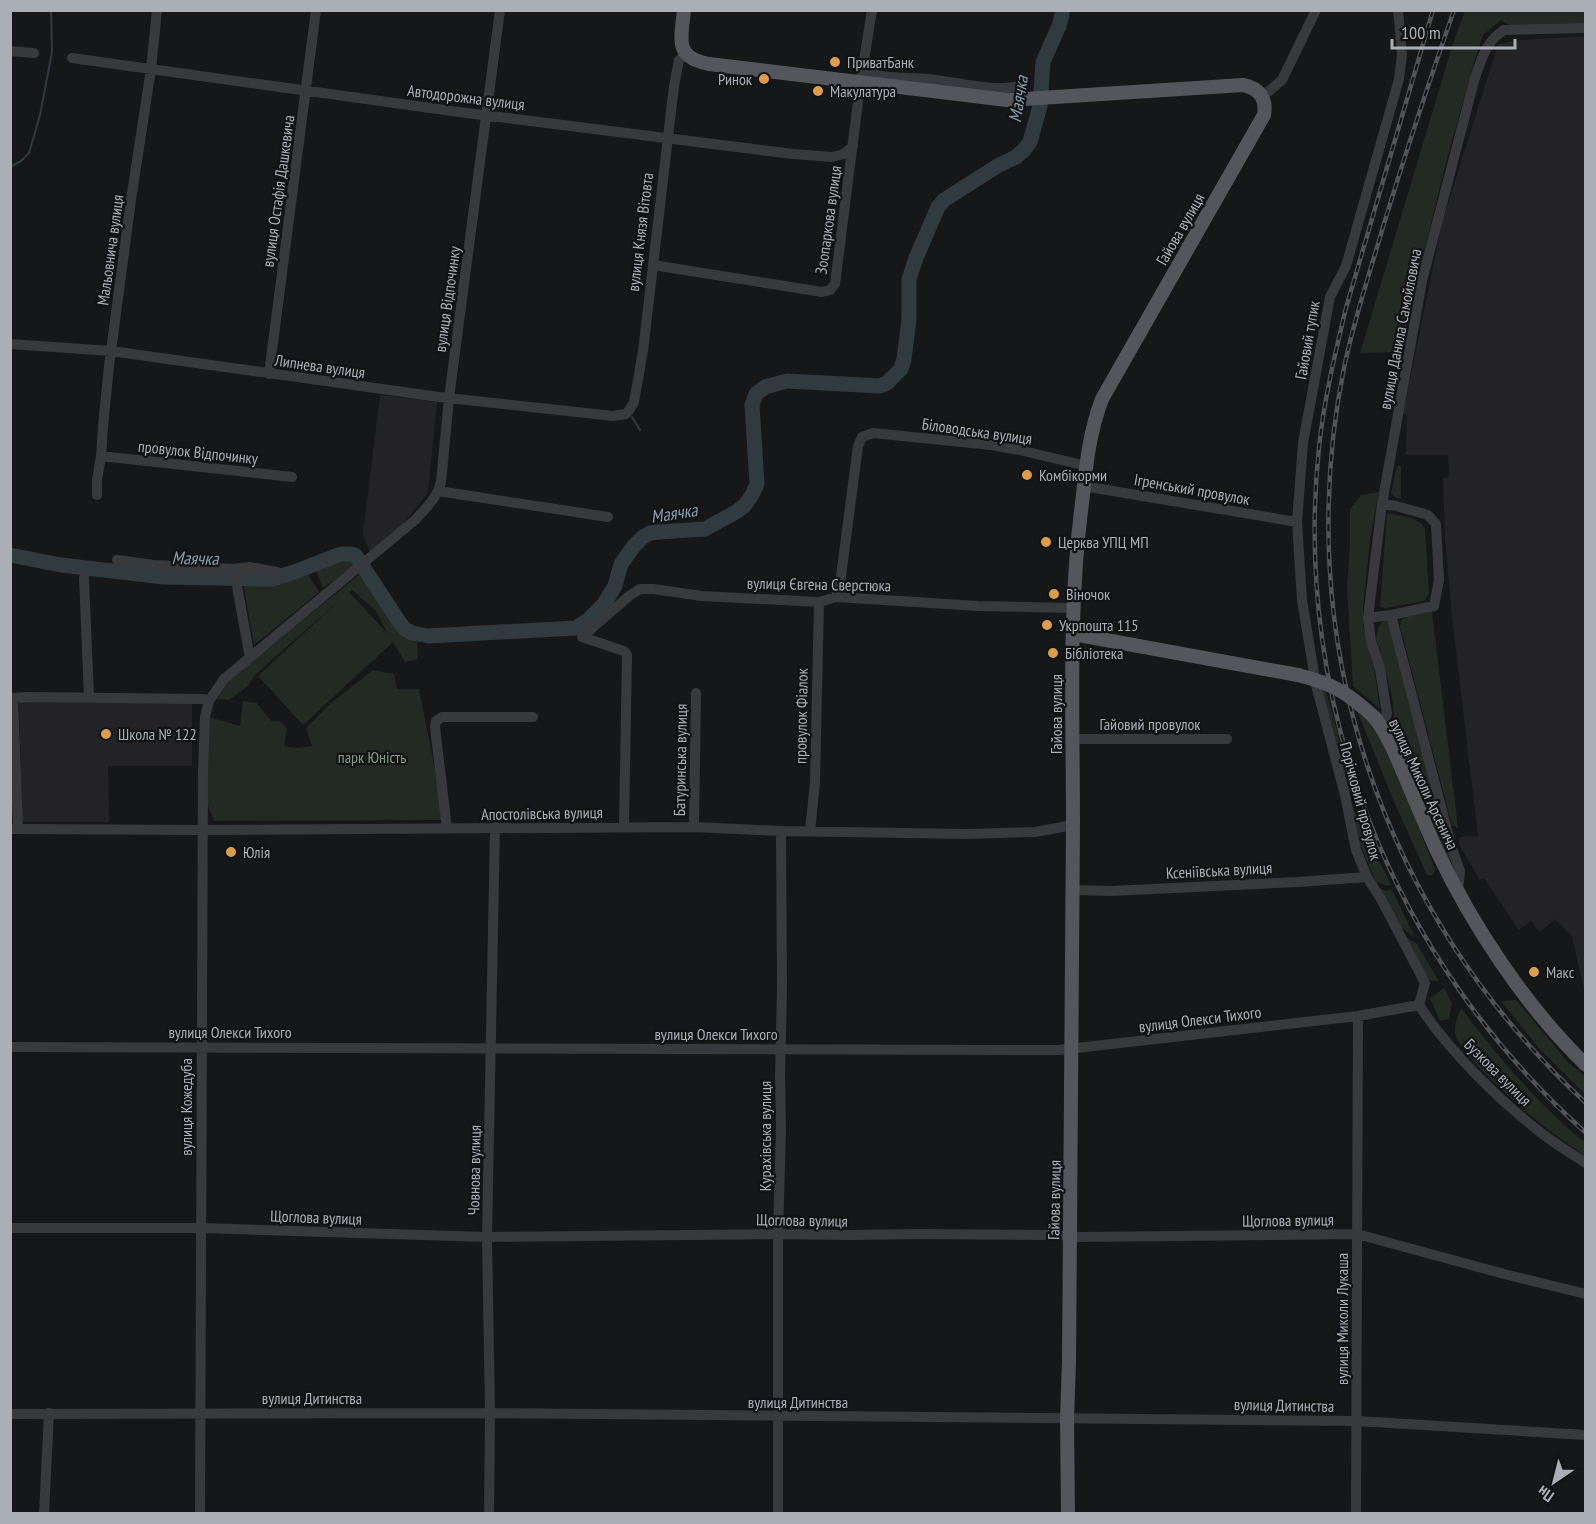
<svg xmlns="http://www.w3.org/2000/svg" width="1596" height="1524" font-family="'PT Sans Narrow',sans-serif">
<style>
.built{fill:#232325}
.green{fill:#232a23;fill-rule:evenodd}
.lines{fill:none;stroke-linecap:round;stroke-linejoin:round}
.stream{stroke:#313a3f;stroke-width:2}
.river{stroke:#313a3f;stroke-width:15}
.minor{stroke:#38393d;stroke-width:10}
.major{stroke:#54565b;stroke-width:14}
.rail-casing{stroke:#515357;stroke-width:4.5}
.rail{stroke:#111213;stroke-width:2;stroke-dasharray:7;stroke-linecap:butt}
.major-bridge{stroke:#54565b;stroke-width:14}
.poi-dot{fill:#dd9d49;stroke:#111213;stroke-width:2}
.labels{text-anchor:middle;dominant-baseline:central;stroke-width:4.5;stroke-linejoin:round;paint-order:stroke}
.poi-label{font-size:16px;fill:#aaafb6;stroke:#111213;text-anchor:start}
.street-label{font-size:16px;fill:#aaafb6;stroke:#111213}
.park-label{font-size:16px;fill:#849f83;stroke:#111213}
.water-label{font-size:18px;font-style:italic;fill:#859ead;stroke:#111213}
</style>
<rect width="100%" height="100%" fill="#161718"/>
<!-- built -->
<path class="built" d="M1585,36v958l-13,-58 -17,-17 -15,13 -9,-11 -12,9 -35,-52 -4,2 -21,-36v-5l2,-2 17,-1 -26,-219 -7,-78 -2,-61 6,-1 -1,-22h-42l1,-40 -4,-1 39,-191 56,-179 22,-4z
M380,395l57,7 -9,91 -30,37 -28,23 -7,-19z
M19,701l173,1v64h-84l1,56h-87z"/>
<!-- green -->
<path class="green" d="M1465,11h120v14l-72,2 -12,-7 -18,15 -9,27 -30,108 -44,182 -40,1 94,-313z
M1397,466h4v32h-5l-5,-5z
M1379,492l-9,47 -7,71v15l11,44 6,40 -27,-23 -6,-97 3,-46v-34l11,-14z
M1387,513c12,3 31,3 38,15l4,65 -5,8 -38,7 -6,-1z
M349,559l5,7 -31,22 -9,-22z
M305,570l14,22 -65,53 -11,-62 27,1z
M360,574l49,61 8,6 1,18 -13,3 -12,-20 -90,83 -45,-49 84,-78 -86,76 -9,13 -18,13 -12,-1 11,-18zM352,590l23,20 13,24 -39,-42z
M1432,612l26,216 -6,-3 -52,-199 1,-6 7,-4z
M1385,621l4,1 55,209 8,40 -34,-77 -22,-56 -4,-42 -16,-58 2,-10 4,-6z
M373,670l21,4 3,15h22l17,86 6,45 -228,1 -7,-18 2,-86 31,9 3,-25 14,2 14,18h9l7,7 -3,18 13,2 15,-2 -6,-18 25,-25z
M1319,688l7,3 34,123 -16,-37z
M1358,713l12,10 10,13 11,22 44,111 -2,6h-6l-32,-71z
M1348,797l43,88 -4,1 -11,-4 -15,-35z
M1377,887l9,4 6,-1 23,47 -16,-11z
M1401,934l16,10 22,37 -12,-1z
M1444,988l8,15 -3,16 -9,2 -10,-23z
M1516,1000l52,62 17,14v18l-46,-46 -38,-47z
M1462,1009c37,50 76,94 123,134v13c-13,-10 -28,-19 -41,-30 -18,-13 -86,-73 -89,-93 -1,-7 2,-15 5,-22z"/>
<g class="lines">
<!-- stream -->
<path class="stream" d="M10,167l11,-6 8,-8 11,-38 12,-63 -1,-42
M632,417l8,13"/>
<!-- river -->
<path class="river" d="M10,555l51,10 103,12 108,2 25,-8 44,-17h11l4,2 44,67 5,6 7,4 16,3 148,-8 12,-8 16,-16 11,-18 6,-22 13,-18 9,-9 7,-4 9,-1 46,-3 31,-17 9,-7 7,-10 5,-11 -5,-79 4,-11 9,-7 22,-6 93,5 7,-3 14,-14 3,-10 5,-40v-40l7,-21 22,-51 6,-7 55,-35 17,-8 8,-7 6,-8 10,-36 3,-44 16,-36 4,-16"/>
<!-- minor -->
<path class="minor" d="M1398,10l4,44 -3,25 -53,187 -16,31 -27,146 -6,79 5,78 14,85 29,110 11,55 11,27 14,22 44,84 -6,22
M10,51l24,2
M72,58l387,54 334,42 39,3 12,-3 9,-8
M862,71c21,8 43,6 65,8 29,2 64,14 93,7
M1263,96l19,-16 34,-70
M653,265l169,27 8,-2 5,-6 25,-198 12,-76
M10,344l101,7 328,46 174,19 13,-2 4,-5 4,-7 9,-51 31,-265 5,-26 7,-6
M269,374l47,-364
M101,456l191,21
M1083,486l214,36
M438,491l170,26
M97,495v-15l4,-24 2,-30 6,-60 22,-166 20,-131 6,-59
M1382,504l14,2 32,9 8,9 3,56 -5,26 -43,9
M117,560l37,5 80,4 15,-2 28,5
M234,569l15,84 2,3
M84,578l5,119
M836,597l4,-13 18,-138 4,-9 11,-4 118,12 28,5 68,16
M1368,618l23,-3 61,234 8,22 -2,21
M582,637l47,-41 11,-7h13l49,7 117,6 17,-5 142,9 95,2
M582,637l42,14 3,4 -3,172
M1381,726l6,-12 -7,-45 -9,-28 -3,-23 14,-114 40,-223 52,-200c7,-20 11,-39 30,-51l82,-2
M1072,739h155
M694,827l2,-134
M10,829l193,1 491,-3 87,4 185,3 69,-2 38,-7
M18,829l-5,-131 15,-1 175,2 6,2
M447,829l-12,-102 1,-6 6,-4h91
M810,831l5,-48 4,-181
M1073,890l38,1 187,-9 69,-5
M1419,1005c29,45 79,94 121,127 14,11 30,21 46,31
M10,1047l1049,3 299,-34 61,-11
M10,1228h191l286,9 291,-3 71,1 70,-1 141,1 19,2 278,-3 151,41 78,19
M10,1414l480,-1 867,8 229,14
M44,1514l5,-101
M200,1514l3,-743 2,-54 4,-16 15,-22 191,-159c11,-12 22,-22 26,-38l8,-84 51,-388
M489,1514l1,-101 -3,-176 8,-410
M778,1514v-280l3,-105 -1,-54 2,-85 -1,-159
M1356,1514l2,-498"/>
<!-- major -->
<path class="major" d="M684,10c-3,30 -10,47 25,54l298,36 236,-15c16,3 24,13 21,30l-162,284c-13,34 -16,68 -20,104 -14,107 -9,213 -9,320 0,180 -4,359 -4,539l-2,56 1,96
M1073,634l225,41
M1375,718c14,19 22,40 31,61 10,24 20,48 31,72 35,74 89,156 149,214"/>
<!-- rail casing -->
<g class="rail-casing">
<path id="rail" d="M1433,10l-87,298c-11,46 -22,92 -27,139 -27,258 73,513 267,686
M1454,10c-28,81 -55,162 -79,244 -11,36 -22,72 -30,109 -57,273 35,551 241,740"/>
</g>
<!-- rail -->
<use href="#rail" class="rail"/>
<!-- major-bridge -->
<path class="major-bridge" d="M1298,675c36,9 50,18 77,43"/>
</g>
<!-- markers -->
<g class="poi-dot">
<circle cx="835" cy="62" r="6"/>
<circle cx="764" cy="79" r="6"/>
<circle cx="818" cy="91" r="6"/>
<circle cx="1027" cy="475" r="6"/>
<circle cx="1046" cy="542" r="6"/>
<circle cx="1054" cy="594" r="6"/>
<circle cx="1047" cy="625" r="6"/>
<circle cx="1053" cy="653" r="6"/>
<circle cx="106" cy="734" r="6"/>
<circle cx="231" cy="852" r="6"/>
<circle cx="1534" cy="972" r="6"/>
</g>
<g class="labels">
<!-- poi labels -->
<g class="poi-label">
<text x="847" y="62">ПриватБанк</text>
<text x="752" y="79" text-anchor="end">Ринок</text>
<text x="830" y="91">Макулатура</text>
<text x="1039" y="475">Комбікорми</text>
<text x="1058" y="542">Церква УПЦ МП</text>
<text x="1066" y="594">Віночок</text>
<text x="1059" y="625">Укрпошта 115</text>
<text x="1065" y="653">Бібліотека</text>
<text x="118" y="734">Школа № 122</text>
<text x="243" y="852">Юлія</text>
<text x="1546" y="972">Макс</text>
</g>
<!-- street labels -->
<g class="street-label">
<text transform="translate(466 97) rotate(7)">Автодорожна вулиця</text>
<text transform="translate(278 191) rotate(-82)">вулиця Остафія Дашкевича</text>
<text transform="translate(828 220) rotate(-82)">Зоопаркова вулиця</text>
<text transform="translate(1180 229) rotate(-60)">Гайова вулиця</text>
<text transform="translate(640 232) rotate(-83)">вулиця Князя Вітовта</text>
<text transform="translate(110 250) rotate(-82)">Мальовнича вулиця</text>
<text transform="translate(447 299) rotate(-82)">вулиця Відпочинку</text>
<text transform="translate(1400 329) rotate(-79)">вулиця Данила Самойловича</text>
<text transform="translate(1307 340) rotate(-80)">Гайовий тупик</text>
<text transform="translate(320 366) rotate(8)">Липнева вулиця</text>
<text transform="translate(977 431) rotate(8)">Біловодська вулиця</text>
<text transform="translate(198 452) rotate(6)">провулок Відпочинку</text>
<text transform="translate(1192 489) rotate(10)">Ігренський провулок</text>
<text transform="translate(819 584) rotate(1)">вулиця Євгена Сверстюка</text>
<text transform="translate(1056 714) rotate(-90)">Гайова вулиця</text>
<text transform="translate(801 716) rotate(-89)">провулок Фіалок</text>
<text x="1150" y="724">Гайовий провулок</text>
<text transform="translate(680 760) rotate(-89)">Батуринська вулиця</text>
<text transform="translate(1424 784) rotate(65)">вулиця Миколи Арсенича</text>
<text transform="translate(1361 801) rotate(75)">Порічковий провулок</text>
<text transform="translate(542 813) rotate(-1)">Апостолівська вулиця</text>
<text transform="translate(1219 870) rotate(-3)">Ксеніївська вулиця</text>
<text transform="translate(1200 1019) rotate(-7)">вулиця Олекси Тихого</text>
<text x="230" y="1032">вулиця Олекси Тихого</text>
<text x="716" y="1034">вулиця Олекси Тихого</text>
<text transform="translate(1498 1072) rotate(45)">Бузкова вулиця</text>
<text transform="translate(186 1107) rotate(-90)">вулиця Кожедуба</text>
<text transform="translate(765 1136) rotate(-90)">Курахівська вулиця</text>
<text transform="translate(474 1170) rotate(-89)">Човнова вулиця</text>
<text transform="translate(1054 1200) rotate(-89)">Гайова вулиця</text>
<text transform="translate(316 1217) rotate(2)">Щоглова вулиця</text>
<text transform="translate(802 1220) rotate(1)">Щоглова вулиця</text>
<text transform="translate(1288 1220) rotate(-1)">Щоглова вулиця</text>
<text transform="translate(1342 1319) rotate(-90)">вулиця Миколи Лукаша</text>
<text x="312" y="1398">вулиця Дитинства</text>
<text x="798" y="1402">вулиця Дитинства</text>
<text transform="translate(1284 1405) rotate(1)">вулиця Дитинства</text>
</g>
<!-- park labels -->
<g class="park-label">
<text x="372" y="757">парк Юність</text>
</g>
<!-- water labels -->
<g class="water-label">
<text transform="translate(1018 99) rotate(-81)">Маячка</text>
<text transform="translate(674 513) rotate(-9)">Маячка</text>
<text transform="translate(195 558) rotate(1)">Маячка</text>
</g>
</g>
<!-- border -->
<rect width="1596" height="1524" fill="none" stroke="#aaafb6" stroke-width="24"/>
<!-- north arrow -->
<g transform="translate(1554 1482) rotate(215)" stroke="#111213" stroke-width="4.5" paint-order="stroke">
<path d="M0-4.5L10 22L0 15L-10 22Z" fill="#aaafb6"/>
<text y="-9" font-size="16" font-weight="bold" text-anchor="middle" fill="#aaafb6">Пн</text>
</g>
<!-- scale -->
<path d="M1392 39v9h123v-9" fill="none" stroke="#aaafb6" stroke-width="3"/>
<text x="1401" y="39" font-size="18" fill="#aaafb6" stroke="#111213" stroke-width="4.5" paint-order="stroke">100 m</text>
</svg>
